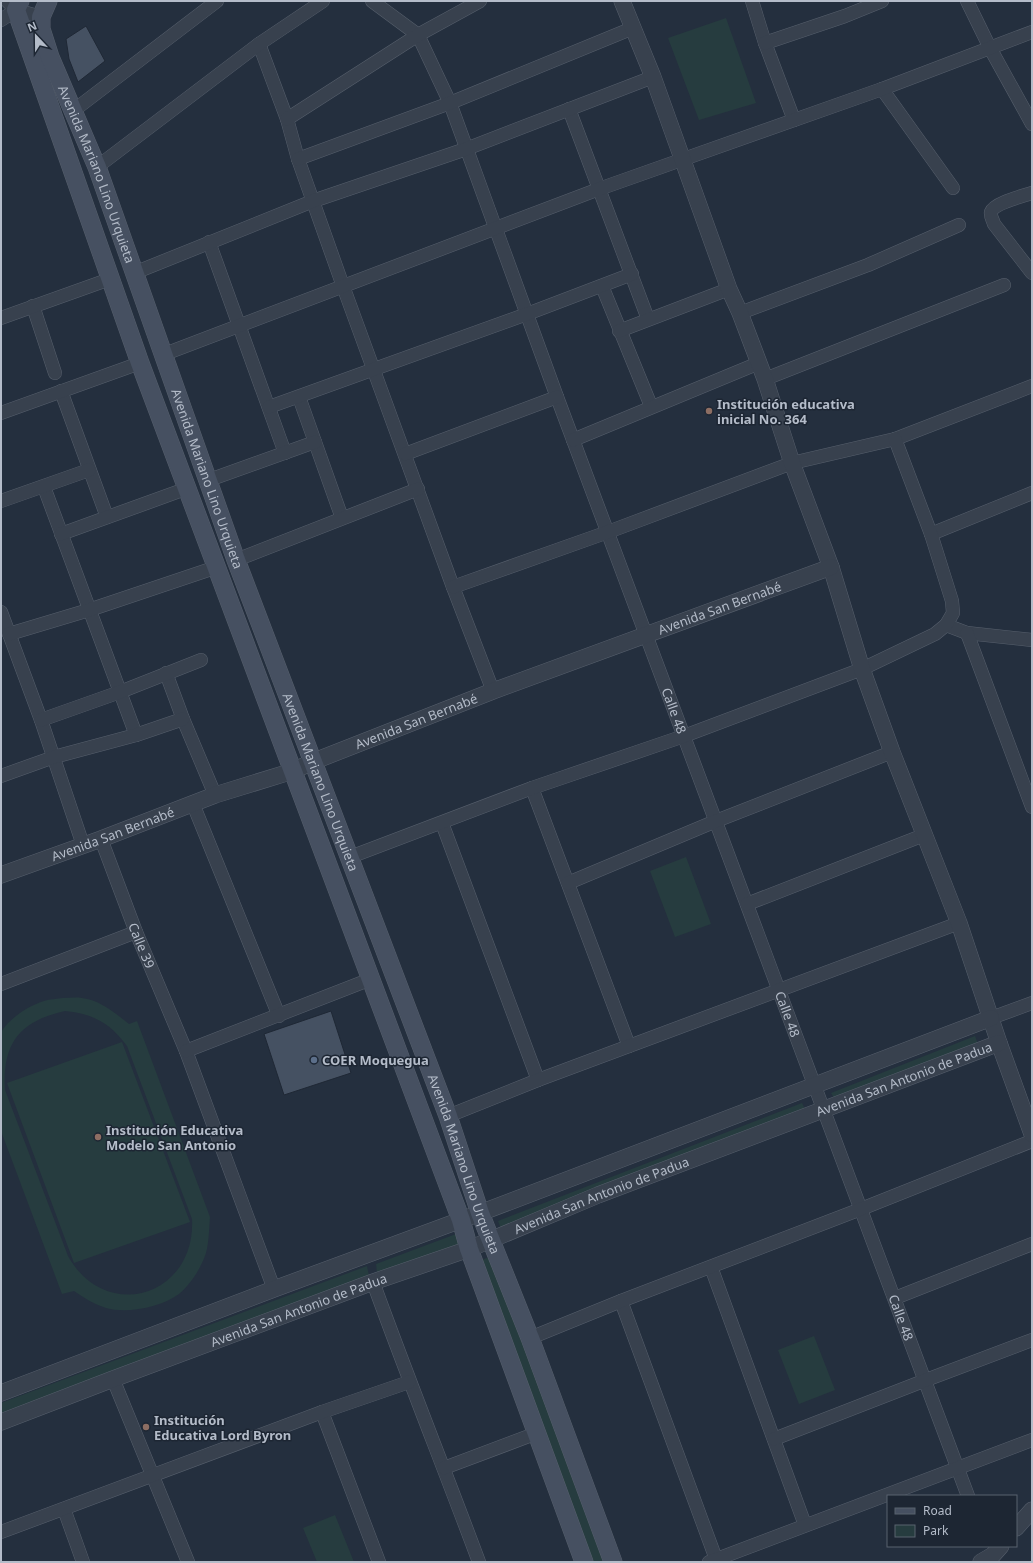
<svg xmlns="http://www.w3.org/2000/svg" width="1033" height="1563" font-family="'Noto Sans',sans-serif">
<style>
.green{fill:#263c3f;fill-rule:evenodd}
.building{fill:#455162;stroke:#1f2835}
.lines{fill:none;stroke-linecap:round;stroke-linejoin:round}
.minor-casing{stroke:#565f6c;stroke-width:14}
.tertiary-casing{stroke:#565f6c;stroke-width:17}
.secondary-casing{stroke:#565f6c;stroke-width:19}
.minor{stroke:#38414e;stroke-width:13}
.tertiary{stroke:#38414e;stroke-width:16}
.secondary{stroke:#465061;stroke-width:18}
.education-dot{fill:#8d6e63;stroke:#1d2633;stroke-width:1.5}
.service-dot{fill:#5c6f8a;stroke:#1d2633;stroke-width:1.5}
.labels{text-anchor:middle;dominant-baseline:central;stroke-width:3;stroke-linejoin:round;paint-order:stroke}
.street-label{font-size:13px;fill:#b4bcc9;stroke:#1d2633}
.poi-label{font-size:13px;font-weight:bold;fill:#b4bcc9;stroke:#1d2633;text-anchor:start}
</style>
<rect width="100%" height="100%" fill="#242f3e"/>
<!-- green -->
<path class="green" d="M726,18l30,85 -57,17 -31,-82z
M686,857l25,67 -36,13 -25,-66z
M63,998c6,0 13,-1 19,0 18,2 33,15 47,26l8,-3 73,196c-1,12 -1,25 -4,36 -5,15 -15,31 -27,41 -18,13 -51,20 -73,14 -12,-4 -22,-10 -32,-17l-12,3 -61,-163v-99c9,-14 27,-26 43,-31 6,-2 13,-2 19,-3zM65,1011c29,3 45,12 62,35l65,173c4,77 -86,105 -124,37l-63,-166c-3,-47 15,-69 60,-79z
M975,1036l3,8 -144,54 -3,-5z
M122,1042l68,180 -116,41 -67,-180z
M802,1103l3,6 -304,120 -3,-8z
M456,1234l5,11 -84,28 -1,-9z
M491,1256l112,306h-10l-111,-302z
M367,1266l2,10 -368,137v-10z
M814,1336l21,54 -36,14 -21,-54z
M335,1515l19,47h-37l-14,-34z"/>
<!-- building -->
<path class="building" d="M86,26l19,35 -27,21 -9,-23 -3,-20z
M331,1011l20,62 -67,22 -20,-61z"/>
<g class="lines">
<!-- minor casing -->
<g class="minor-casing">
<g id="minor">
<path d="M7,1l9,9 25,7"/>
<path id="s1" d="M372,1l46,34 32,68 107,294 411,1099"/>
<path d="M752,1l13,42 29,77"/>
<path d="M967,1l23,47 42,76"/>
<path d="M1,20l15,-10"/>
<path d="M765,43l80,-27 37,-15"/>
<path d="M259,44l28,75 11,40 45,127 110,301 40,104"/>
<path d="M882,89l71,99"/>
<path d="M569,109l79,210"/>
<path d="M73,111l144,-110"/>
<path d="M287,119l131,-84 62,-34"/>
<path d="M298,159l152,-56 183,-75"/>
<path d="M97,167l162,-123 64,-43"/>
<path d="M1032,193c-9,3 -38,10 -41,19 -1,4 2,8 3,12l38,49"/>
<path d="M209,242l76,211"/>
<path d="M134,273l179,-72 153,-52 187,-72"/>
<path d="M602,286l49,120"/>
<path d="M33,306l22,67"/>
<path d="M740,313l128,-48 91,-40"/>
<path d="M1,318l109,-39"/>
<path d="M619,331l110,-42"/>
<path d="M162,355l437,-166 283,-100 150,-57"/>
<path d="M765,379l239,-94"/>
<path d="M61,391l46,126"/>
<path d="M299,397l43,121"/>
<path d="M269,407l258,-93 105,-40"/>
<path d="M1,413l139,-50"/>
<path d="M573,440l186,-77"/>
<path d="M405,454l152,-57"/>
<path d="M209,480l106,-38"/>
<path d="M44,487l92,248"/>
<path d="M1,501l88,-31"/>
<path d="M61,534l127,-46"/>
<path d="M931,534l101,-41"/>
<path d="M236,560l182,-71"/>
<path d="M453,587l155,-55 184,-69 103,-24 137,-53"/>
<path d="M1,612l40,108 42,125"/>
<path d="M946,625l21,8 65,7"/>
<path d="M967,633l65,174"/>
<path d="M9,634l80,-24 128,-43"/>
<path d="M166,673l17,46 32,76"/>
<path d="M41,720l79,-28 81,-32"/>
<path d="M1,776l53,-19 82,-22 47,-16"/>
<path d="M532,788l97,258"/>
<path d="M193,804l86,212"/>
<path d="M442,823l96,257"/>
<path id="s2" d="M101,839l35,93 50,119 88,238"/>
<path d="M350,857l182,-69 152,-52 178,-67 73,-35 11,-9 7,-12 -1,-12 -21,-67 -36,-95"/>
<path d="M568,883l148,-62 176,-69"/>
<path d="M747,904l177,-69"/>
<path d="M1,984l135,-52"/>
<path d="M991,1018l41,-15"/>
<path d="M186,1051l185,-72"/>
<path d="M448,1116l90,-36 421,-157"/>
<path d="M711,1267l94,258"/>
<path d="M373,1282c34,94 71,186 106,280"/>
<path d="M895,1298l137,-54"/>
<path d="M621,1301l95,258"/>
<path d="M530,1338l91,-37 240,-92 171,-68"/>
<path d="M113,1379l75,183"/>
<path d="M322,1412l57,150"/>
<path d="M774,1439l152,-59 106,-40"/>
<path d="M444,1468l93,-35"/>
<path d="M64,1509l19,53"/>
<path d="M1,1532l321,-120 87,-30"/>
<path d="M709,1562l323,-122"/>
</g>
</g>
<!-- tertiary casing -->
<g class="tertiary-casing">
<g id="tertiary">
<path d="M622,1l31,76 76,212 11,24 25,66 27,84 39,104 31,102 30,83 67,171 40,120 33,91"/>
<path id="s3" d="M1,875l100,-36 114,-44 78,-24 19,-9 181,-71 338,-124"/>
<path d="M1,1393l273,-104 206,-76 511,-195"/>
<path id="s4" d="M1,1422l112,-43 260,-97 96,-33 129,-54 401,-152"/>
<path d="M1016,1528l16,-18"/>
<path d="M981,1562l12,-7 8,-9"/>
</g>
</g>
<!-- secondary casing -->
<g class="secondary-casing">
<g id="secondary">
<path d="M20,1l-4,9 124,353 321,857 8,29 115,313"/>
<path id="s5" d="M48,1l-7,16v12l9,28 47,110 139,393 212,556 32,97 50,125 83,224"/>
</g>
</g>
<!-- minor -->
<use href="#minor" class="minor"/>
<!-- tertiary -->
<use href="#tertiary" class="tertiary"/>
<!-- secondary -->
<use href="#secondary" class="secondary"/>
</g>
<!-- markers -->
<g class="education-dot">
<circle cx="709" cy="411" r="4"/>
<circle cx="98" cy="1137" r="4"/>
<circle cx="146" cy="1427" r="4"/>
</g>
<circle class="service-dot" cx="314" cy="1060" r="4"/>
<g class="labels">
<!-- street labels -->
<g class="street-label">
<text stroke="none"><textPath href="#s5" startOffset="185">Avenida Mariano Lino Urquieta</textPath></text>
<text stroke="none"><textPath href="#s5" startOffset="509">Avenida Mariano Lino Urquieta</textPath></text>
<text stroke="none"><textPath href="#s3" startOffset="767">Avenida San Bernabé</textPath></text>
<text stroke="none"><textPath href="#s1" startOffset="780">Calle 48</textPath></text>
<text stroke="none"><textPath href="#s3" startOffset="443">Avenida San Bernabé</textPath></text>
<text stroke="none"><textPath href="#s5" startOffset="833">Avenida Mariano Lino Urquieta</textPath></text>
<text stroke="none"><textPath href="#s3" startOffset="119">Avenida San Bernabé</textPath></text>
<text stroke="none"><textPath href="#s2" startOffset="114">Calle 39</textPath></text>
<text stroke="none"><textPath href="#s1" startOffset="1104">Calle 48</textPath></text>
<text stroke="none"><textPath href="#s4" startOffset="966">Avenida San Antonio de Padua</textPath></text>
<text stroke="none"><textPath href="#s5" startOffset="1241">Avenida Mariano Lino Urquieta</textPath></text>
<text stroke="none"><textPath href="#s4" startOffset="642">Avenida San Antonio de Padua</textPath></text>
<text stroke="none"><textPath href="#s4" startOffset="318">Avenida San Antonio de Padua</textPath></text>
<text stroke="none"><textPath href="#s1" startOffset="1428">Calle 48</textPath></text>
</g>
<!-- poi labels -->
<g class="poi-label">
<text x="717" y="404">Institución educativa<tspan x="717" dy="15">inicial No. 364</tspan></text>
<text x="322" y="1060">COER Moquegua</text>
<text x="106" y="1130">Institución Educativa<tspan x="106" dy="15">Modelo San Antonio</tspan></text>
<text x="154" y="1420">Institución<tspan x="154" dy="15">Educativa Lord Byron</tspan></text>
</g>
</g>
<!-- border -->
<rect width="1033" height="1563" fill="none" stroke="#b4bcc9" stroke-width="4"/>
<!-- legend -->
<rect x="887" y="1495" width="130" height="52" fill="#1d2633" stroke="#59626f"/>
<rect x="895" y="1508" width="20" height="6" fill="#465061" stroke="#59626f"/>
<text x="923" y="1515" font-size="12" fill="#b4bcc9">Road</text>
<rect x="895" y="1525" width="20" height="12" fill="#263c3f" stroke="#59626f"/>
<text x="923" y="1535" font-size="12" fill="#b4bcc9">Park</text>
<!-- north arrow -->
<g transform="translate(36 36) rotate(338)" stroke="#1d2633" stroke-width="3" paint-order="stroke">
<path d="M0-3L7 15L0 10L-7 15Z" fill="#b4bcc9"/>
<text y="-6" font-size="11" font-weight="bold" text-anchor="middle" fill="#b4bcc9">N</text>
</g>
</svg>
